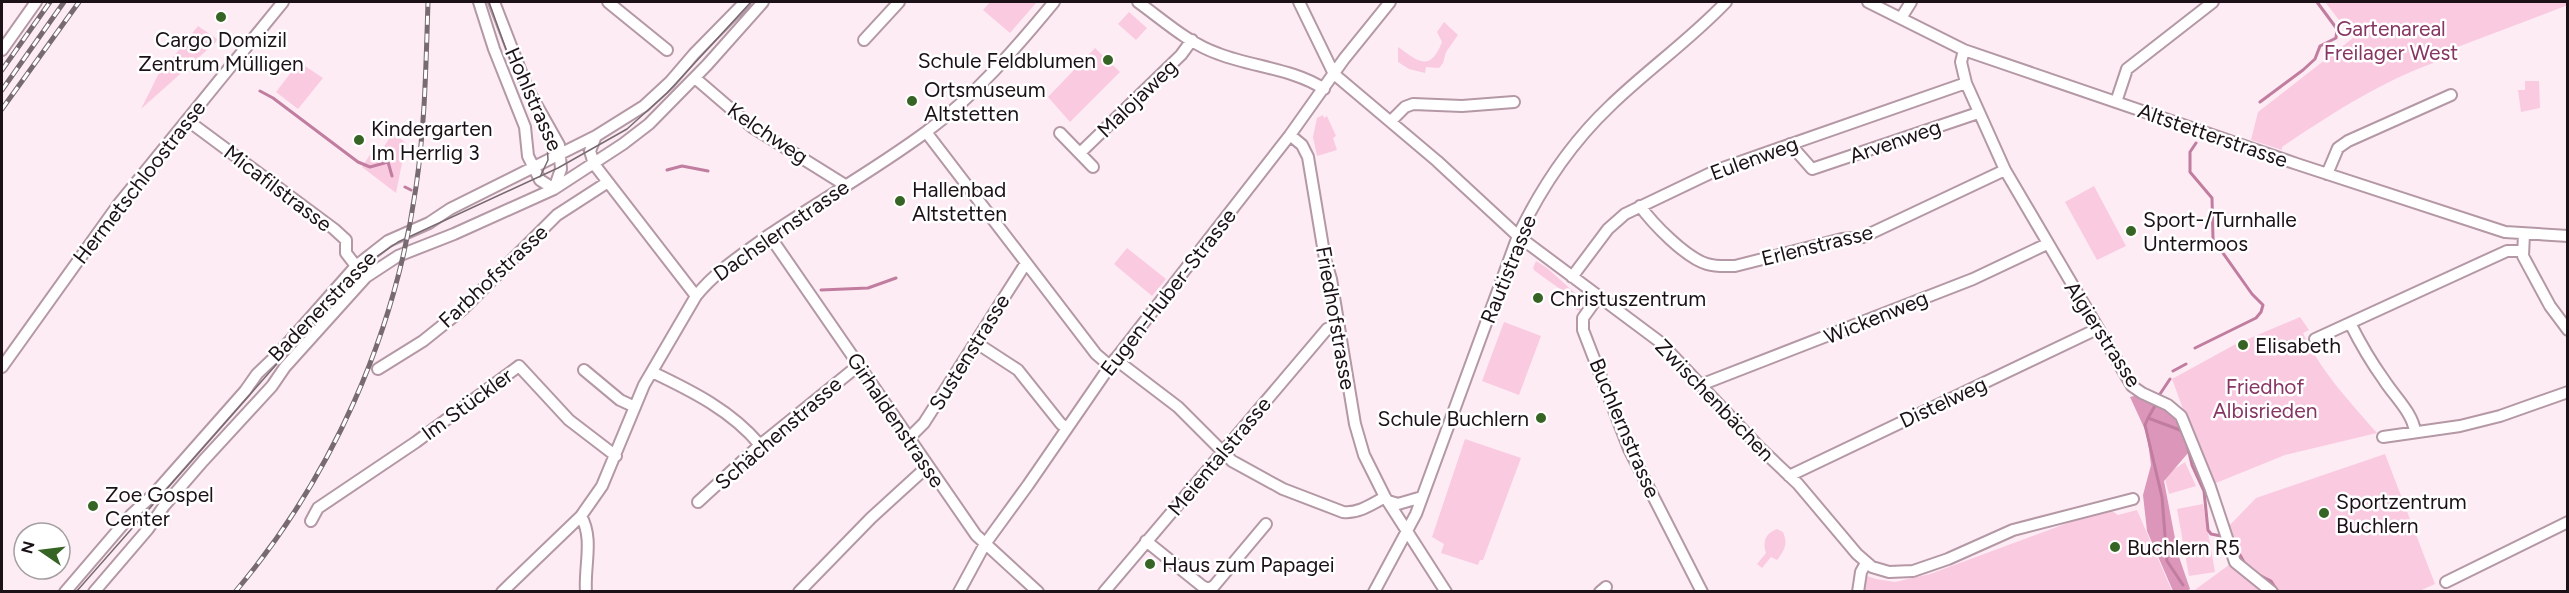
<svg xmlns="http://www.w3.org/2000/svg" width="2569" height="593" font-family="Figtree,sans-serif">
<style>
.green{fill:#facae1}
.forest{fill:#db96b9}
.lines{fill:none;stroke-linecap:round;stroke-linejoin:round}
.stream{stroke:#c07d9f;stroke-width:3}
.minor-casing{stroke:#b498a5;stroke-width:14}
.minor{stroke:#fff;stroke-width:10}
.tram{stroke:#776a70;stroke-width:1.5}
.rail-casing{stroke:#776a70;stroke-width:5}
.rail{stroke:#fff;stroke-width:3;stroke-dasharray:9;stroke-linecap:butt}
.poi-dot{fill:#366424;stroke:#fff;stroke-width:2}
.labels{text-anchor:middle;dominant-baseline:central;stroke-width:5;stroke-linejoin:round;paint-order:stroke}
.park-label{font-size:21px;fill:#873663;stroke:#fff}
.poi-label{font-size:21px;fill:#1b1116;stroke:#fff;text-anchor:start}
.street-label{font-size:21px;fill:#1b1116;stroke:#fff}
</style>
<rect width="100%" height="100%" fill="#feecf4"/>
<!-- green -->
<path class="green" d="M990,2h47l-27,31 -27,-23z
M2325,2h242l1,3 -129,49 -3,8c-56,20 -105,52 -154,85v3l-31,-10 7,-28 95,-74z
M1129,12l18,16 -11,12 -18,-16z
M1444,22l14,13 -12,17 -3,11 -4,5 -13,-1 -1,6 -16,-4 -11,-7v-15c20,14 32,26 44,-5l-5,-10z
M198,26l19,13 -1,3 -75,67 22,-44 3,1z
M1095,48l25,24 -50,50 -22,-25z
M299,62l24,16 -25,31 -22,-17z
M2525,81h14l1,27 -19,4 -3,-22h7z
M1323,115l1,3 3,-2 9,20 -3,2 4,12 -20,6 -4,-19 4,-19z
M393,133l13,10 -10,50 -34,-26 13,-20 6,4z
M2094,186l32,60 -29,14 -32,-58z
M1127,248l39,31 -14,17 -38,-32z
M1536,261l11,7 36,32 1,7 -3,4 -6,-2 -15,-20 -25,-18 -2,-3z
M2300,317l9,13 -6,3c17,37 46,68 74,100l-92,22 -74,30 -39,-106 62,-34z
M1504,322l37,14 -22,59 -37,-14z
M1465,439l56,19 -38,102h-3l-2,5 -37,-12 3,-9 -12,-7z
M2385,454l50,130 -18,8h-225l41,-30 -6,-34 29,-30z
M2185,462l11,24 -27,8 -5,-18z
M2203,504l12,68 -26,4 -12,-67z
M2108,508l10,7 19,-5 35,81 -309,1 1,-17 12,4 19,3 35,-8z
M1777,529l6,3c5,12 2,18 -6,28l-6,-3 -9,11 -5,-4 9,-11c-4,-12 0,-20 11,-24z"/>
<!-- forest -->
<path class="forest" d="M2142,394c25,14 46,27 46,59l-24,28 14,73 12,35 -3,2h-14l-26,-60 -4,-36 8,-30 -4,-31 -17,-37z"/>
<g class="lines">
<!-- stream -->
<path class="stream" d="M260,91l13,7 85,64 12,5 18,-5 4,14
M2260,102l43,-32 12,-11 5,-13 16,-8 1,-9 -20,-27
M667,170l15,-4 26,5
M405,187l6,3
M821,290l47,-2 28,-10
M2195,348l61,-30 5,-6 2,-7 -11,-11 -39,-55 -1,-41 -22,-26v-20l6,-9
M2173,371l13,-7
M2158,397l12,-18
M2156,404l-8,14 32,12 4,5
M2148,418l-3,7 17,72 5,64 16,24
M2187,444l5,21 12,26 4,39 3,4 10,2
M2235,546l10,18
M2257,574l14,7 7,11"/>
<!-- minor casing -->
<g class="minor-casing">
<path id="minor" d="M479,2l15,47 31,78 3,29 12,24 14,9
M494,2l34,88 31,55 2,24 -7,20
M608,2l59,48
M1138,2c25,18 51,42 81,52 34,13 75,15 105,35
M1299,2l35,72 103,87 81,75 142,106 100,106 38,36 59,70 15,13 17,5 24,-1 35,-12 65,-29 120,-31
M1868,2l96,48 333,114 208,68 63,4
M1901,18l10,-16
M864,40l35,-38
M2,50l34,-48
M1964,50l-3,12 5,21 39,87 127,216 10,7 26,12 13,11 29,71 25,75 37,30
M695,78l57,49 93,58
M2116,102l11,-33 86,-67
M187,120l147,109 12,11v13l10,13
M1391,121l14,-14 8,-3 49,2 52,-4
M926,132l170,222 14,12
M1060,133l33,34
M1290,135l12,10 6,12 17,102 6,20 24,145 9,31 21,42 61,95
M596,136l-6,15 4,13 102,132
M1790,144l22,25 166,-56
M1080,153l101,-98 11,-15
M2327,174l11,-26 10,-7 103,-46
M1640,206c13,18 46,52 67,58 10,3 19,2 28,2l107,-27 21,-2 142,-67
M2524,234l-1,22 27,50 18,24
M769,235l207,300 62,57
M1572,277l36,-48 17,-15 92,-44 249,-87
M1598,297l-15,21v12l46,119 73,143
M2350,323c10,20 21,39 34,57 10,16 29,33 31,52
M2315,339l192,-88h16
M975,342l43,28 43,54 6,4
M1115,359l63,48 54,54 51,28 60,23c15,2 29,-8 42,-15
M2,367l116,-162 165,-203
M378,369l45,-28 40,-32 94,-94 51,-33
M584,370l36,30 15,7
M652,372c40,19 80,39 108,73
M1703,384l270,-105 74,-35
M2383,437l77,-11 40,-10 68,-24
M909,438l15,-15 102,-160
M1789,476l308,-147
M1388,501l10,3 24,-7
M698,502l62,-57 99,-80
M581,516c13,23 3,50 5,76
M311,521l7,-13 98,-66 103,-76 50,54 47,36
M1146,541l56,45 6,3 6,-3 52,-62
M2446,582l122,-60
M65,592l66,-77 23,-21 91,-103 12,-17 23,-22 76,-86 32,-25 41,-18 21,-14 146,-73 48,-30 26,-24 24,-28 51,-52
M94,592l54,-63 16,-23 39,-45 69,-75 13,-19 81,-90 32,-21 56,-22 100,-45 69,-45 26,-20 58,-59 56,-63
M502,592l79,-76 21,-30 42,-101 52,-89c20,-25 47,-42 73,-61 52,-35 107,-66 157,-103 49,-36 90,-84 128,-130
M799,592l72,-74 57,-52
M959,592l26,-48 43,-59 82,-119 180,-231 54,-76 46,-57
M1104,592l223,-263 10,-4
M1374,592l42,-78 102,-278c23,-48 53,-93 92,-130 37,-36 80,-66 116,-104
M1600,592l6,-5
M1858,592l3,-20 5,-9"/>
</g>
<!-- minor -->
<use href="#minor" class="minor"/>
<!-- tram -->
<path class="tram" d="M489,2l18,50 40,91 1,17 -8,17
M76,592l287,-326 35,-24 160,-74 69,-39 40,-36 84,-91"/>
<!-- rail casing -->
<g class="rail-casing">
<path id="rail" d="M2,70l48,-68
M2,90l62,-88
M2,109l77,-107
M235,592c97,-115 160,-257 181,-405 9,-61 10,-124 12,-185"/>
</g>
<!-- rail -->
<use href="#rail" class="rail"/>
</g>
<!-- markers -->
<g class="poi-dot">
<circle cx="221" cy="17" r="6"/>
<circle cx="1108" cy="60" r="6"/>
<circle cx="912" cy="101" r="6"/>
<circle cx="359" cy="140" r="6"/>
<circle cx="900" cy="201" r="6"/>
<circle cx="2131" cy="231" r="6"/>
<circle cx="1538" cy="298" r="6"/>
<circle cx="2243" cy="345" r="6"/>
<circle cx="1541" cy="418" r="6"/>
<circle cx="93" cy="506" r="6"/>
<circle cx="2324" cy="513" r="6"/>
<circle cx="2115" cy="547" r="6"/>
<circle cx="1150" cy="564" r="6"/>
</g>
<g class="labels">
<!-- park labels -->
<g class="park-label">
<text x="2391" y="28">Gartenareal<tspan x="2391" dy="24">Freilager West</tspan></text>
<text x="2265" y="386">Friedhof<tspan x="2265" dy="24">Albisrieden</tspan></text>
</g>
<!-- poi labels -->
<g class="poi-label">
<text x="221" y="39" text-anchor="middle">Cargo Domizil<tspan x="221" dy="24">Zentrum Mülligen</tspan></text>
<text x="1096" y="60" text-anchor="end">Schule Feldblumen</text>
<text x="924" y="89">Ortsmuseum<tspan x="924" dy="24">Altstetten</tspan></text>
<text x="371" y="128">Kindergarten<tspan x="371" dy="24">Im Herrlig 3</tspan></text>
<text x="912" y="189">Hallenbad<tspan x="912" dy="24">Altstetten</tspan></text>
<text x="2143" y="219">Sport-/Turnhalle<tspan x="2143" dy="24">Untermoos</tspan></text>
<text x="1550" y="298">Christuszentrum</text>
<text x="2255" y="345">Elisabeth</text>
<text x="1529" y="418" text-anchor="end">Schule Buchlern</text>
<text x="105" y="494">Zoe Gospel<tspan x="105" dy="24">Center</tspan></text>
<text x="2336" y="501">Sportzentrum<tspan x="2336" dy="24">Buchlern</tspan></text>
<text x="2127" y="547">Buchlern R5</text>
<text x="1162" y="564">Haus zum Papagei</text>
</g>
<!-- street labels -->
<g class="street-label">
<text transform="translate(1137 98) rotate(-44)">Malojaweg</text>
<text transform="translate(534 99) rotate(66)">Hohlstrasse</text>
<text transform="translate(768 133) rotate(34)">Kelchweg</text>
<text transform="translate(2213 135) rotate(19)">Altstetterstrasse</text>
<text transform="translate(1895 141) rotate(-19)">Arvenweg</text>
<text transform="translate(1754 158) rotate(-20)">Eulenweg</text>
<text transform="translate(139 182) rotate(-52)">Hermetschloostrasse</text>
<text transform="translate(278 188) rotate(37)">Micafilstrasse</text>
<text transform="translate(781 230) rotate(-35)">Dachslernstrasse</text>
<text transform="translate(1817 245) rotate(-14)">Erlenstrasse</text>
<text transform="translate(1508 269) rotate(-68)">Rautistrasse</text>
<text transform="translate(493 276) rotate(-43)">Farbhofstrasse</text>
<text transform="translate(1168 292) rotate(-52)">Eugen-Huber-Strasse</text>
<text transform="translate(322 306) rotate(-46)">Badenerstrasse</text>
<text transform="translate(1876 317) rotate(-22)">Wickenweg</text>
<text transform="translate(1336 318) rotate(80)">Friedhofstrasse</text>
<text transform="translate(2103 334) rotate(57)">Algierstrasse</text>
<text transform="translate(969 352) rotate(-58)">Sustenstrasse</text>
<text transform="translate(1715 400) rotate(46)">Zwischenbächen</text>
<text transform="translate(1943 402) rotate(-25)">Distelweg</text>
<text transform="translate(467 404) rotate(-36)">Im Stückler</text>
<text transform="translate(896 420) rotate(56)">Girhaldenstrasse</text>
<text transform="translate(1625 428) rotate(67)">Buchlernstrasse</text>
<text transform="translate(778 433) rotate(-41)">Schächenstrasse</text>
<text transform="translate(1219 456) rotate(-50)">Meientalstrasse</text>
</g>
</g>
<!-- border -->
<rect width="2569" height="593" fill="none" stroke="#1b1116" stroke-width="6"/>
<!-- north arrow -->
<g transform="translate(42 551) rotate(284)"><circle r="28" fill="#ffffff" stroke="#a4a0a2" stroke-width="1.5"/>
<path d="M0-4.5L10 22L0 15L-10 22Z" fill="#366424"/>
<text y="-9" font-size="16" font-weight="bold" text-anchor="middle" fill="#1b1116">N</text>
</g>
</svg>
